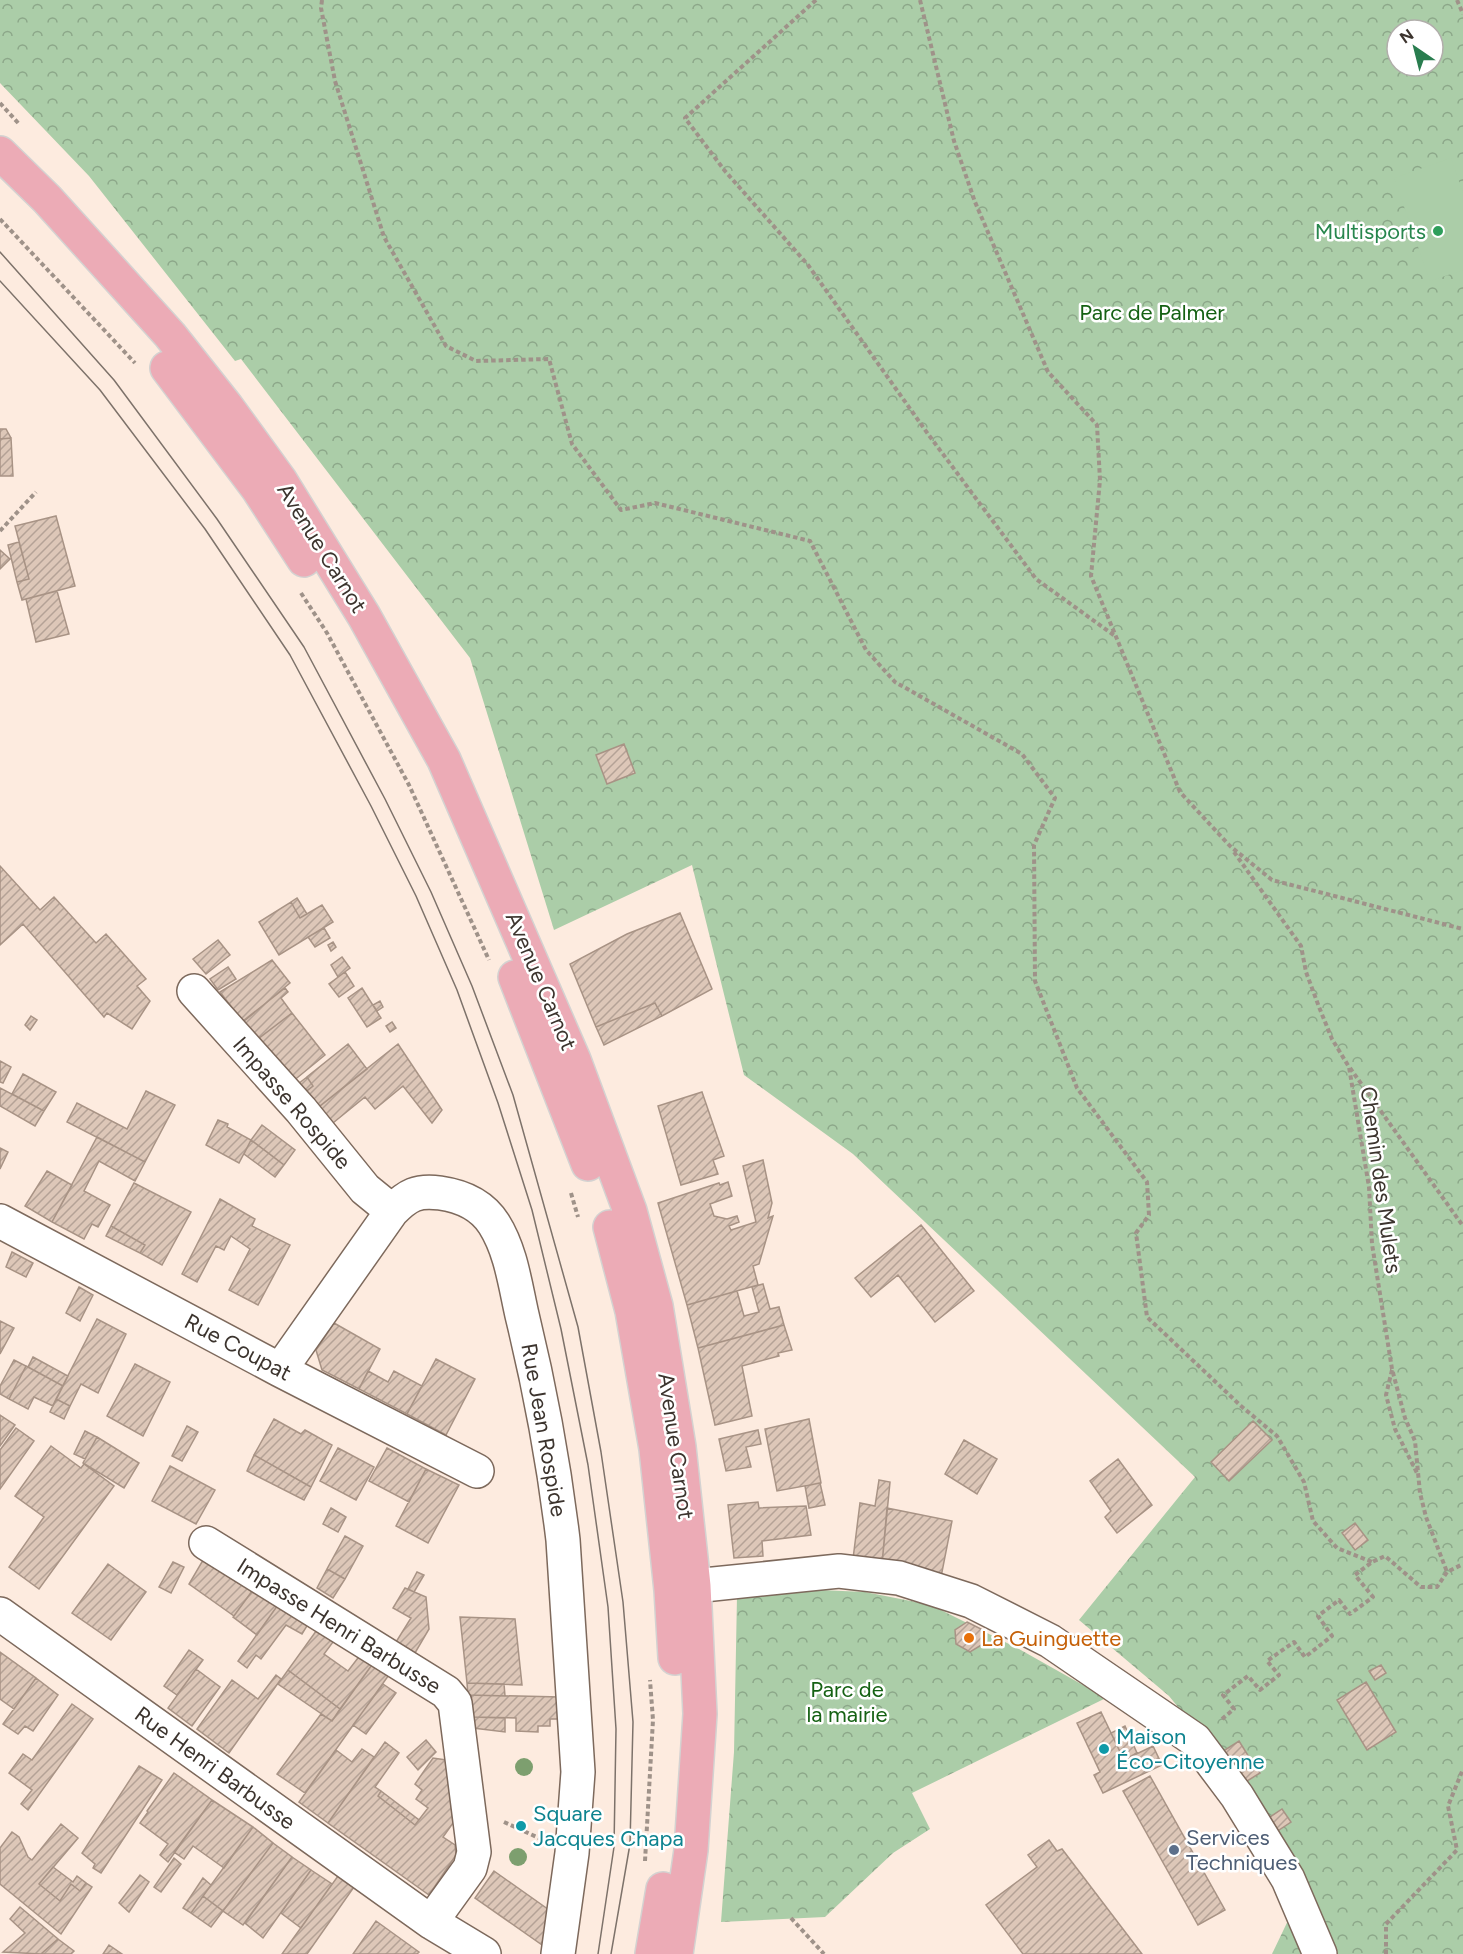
<svg xmlns="http://www.w3.org/2000/svg" width="1463" height="1954" font-family="Figtree,sans-serif">
<style>
.forest{fill:url(#forest-crowns);fill-rule:evenodd}
.pitch{fill:#abcda8}
.building{fill:url(#building-hatch);stroke:#a89385;stroke-width:1.5}
.lines{fill:none;stroke-linecap:round;stroke-linejoin:round}
.minor-casing{stroke:#7d695c;stroke-width:36}
.major-casing{stroke:#d4d2d1;stroke-width:36}
.path{stroke:#9f9289;stroke-width:4;stroke-dasharray:4.5 3;stroke-linecap:butt}
.minor{stroke:#fff;stroke-width:33}
.major{stroke:#ecabb6;stroke-width:33}
.tram{stroke:#7d726a;stroke-width:1.5}
.tree{fill:#7d9f6f}
.leisure-dot{fill:#2e9e5b;stroke:#fff;stroke-width:2}
.food-dot{fill:#e8710a;stroke:#fff;stroke-width:2}
.culture-dot{fill:#0f9aa8;stroke:#fff;stroke-width:2}
.service-dot{fill:#5c6f8a;stroke:#fff;stroke-width:2}
.labels{text-anchor:middle;dominant-baseline:central;stroke-width:5;stroke-linejoin:round;paint-order:stroke}
.leisure-label{font-size:22px;fill:#27864d;stroke:#fff;text-anchor:end}
.park-label{font-size:22px;fill:#156113;stroke:#fff}
.street-label{font-size:22px;fill:#3c342e;stroke:#fff}
.food-label{font-size:22px;fill:#c56008;stroke:#fff;text-anchor:start}
.culture-label{font-size:22px;fill:#0d838f;stroke:#fff;text-anchor:start}
.service-label{font-size:22px;fill:#4e5e75;stroke:#fff;text-anchor:start}
</style>
<defs>
<pattern id="forest-crowns" width="20" height="18" patternUnits="userSpaceOnUse" patternTransform="scale(1.5)"><rect width="20" height="18" fill="#abcda8"/><path d="M2 6a3 3 0 1 1 6 0M12 15a3 3 0 1 1 6 0" fill="none" stroke="#8ca789"/></pattern>
<pattern id="building-hatch" width="6" height="6" patternUnits="userSpaceOnUse" patternTransform="scale(1.5)"><rect width="6" height="6" fill="#ddc7b8"/><path d="M-1 1l2-2M0 6l6-6M5 7l2-2" fill="none" stroke="#b4a296"/></pattern>
</defs>
<rect width="100%" height="100%" fill="#fdebdf"/>
<!-- forest -->
<path class="forest" d="M0,0h1463v1954h-191l34,-71 -89,-128 -48,-59 -90,-76 116,-143 -342,-323 -109,-79 -52,-210 -138,65 -84,-272 -229,-299 -6,2 -146,-185 -89,-93zM1397,30h36v36h-36z
M798,1589l67,3 66,13 88,44 87,49 -194,95 18,36 -37,24 -68,64 -104,5 13,-170 3,-156z"/>
<!-- pitch -->
<path class="pitch" d="M1451,158l12,35v77l-33,11 -36,-103z"/>
<!-- building -->
<path class="building" d="M0,429h6l5,9 -11,1z
M11,438l2,38h-13v-37z
M56,516l19,70 -53,14 -5,-18 12,-3 -14,-53z
M19,542l10,37 -12,3 -9,-37z
M0,550l10,9 -10,10z
M57,591l12,43 -33,8 -10,-43z
M624,744l11,29 -28,11 -11,-29z
M0,866l40,44 14,-13 42,46 10,-9 40,45 -9,7 13,15 -18,28 -25,-16 -3,4 -81,-93 -23,21z
M297,898l10,16 -7,4 -9,-16z
M291,902l9,16 22,-13 11,17 -54,33 -20,-33z
M680,913l32,76 -50,27 -7,-13 -59,24 -26,-63 57,-30z
M324,928l6,10 -15,9 -7,-10z
M218,940l12,15 -24,19 -13,-15z
M333,942l3,5 -5,4 -3,-6z
M342,957l8,11 -12,9 -7,-12z
M272,960l18,23 -47,39 -23,-30z
M228,967l8,12 -18,11 -8,-11z
M345,972l9,14 -15,11 -10,-13z
M285,988l3,4 -7,6 11,15 -34,26 -15,-18z
M362,988l19,30 -14,9 -19,-29z
M380,1001l3,6 -6,4 -4,-6z
M655,1003l7,13 -58,29 -8,-18z
M292,1013l33,42 -33,27 -34,-43z
M31,1016l6,4 -7,10 -5,-5z
M392,1022l4,6 -6,4 -4,-6z
M348,1044l19,25 -52,41 -13,-15 11,-9 -6,-9z
M398,1044l44,66 -10,13 -29,-37 -28,23 -10,-12 -37,30 -13,-17z
M0,1061l11,6 -8,16 -3,-1z
M23,1074l33,18 -12,19 -32,-17z
M307,1077l6,9 -12,9 -7,-8z
M0,1088l44,23 -9,15 -35,-20z
M146,1091l29,14 -30,57 -78,-40 10,-19 50,26z
M702,1092l22,64 -11,4 5,14 -37,11 -23,-79z
M218,1120l10,4 -1,3 24,13 -12,23 -33,-18z
M262,1125l33,25 -11,15 -33,-25z
M97,1137l48,25 -10,19 -36,-20 -15,30 26,14 -12,22 -6,-3 -8,15 -32,-17z
M251,1140l33,25 -9,12 -31,-23z
M0,1148l8,4 -8,17z
M763,1160l9,43 -4,15 5,-2 -14,48 -6,2 5,19 -71,20 -29,-102 61,-20 1,2 8,-3 4,14 -22,8 4,12 13,3 10,-3 2,6 -10,4 2,4 25,-8 -13,-56z
M47,1171l25,14 -20,37 -27,-16z
M134,1183l57,29 -29,53 -22,-12 5,-8 -34,-19z
M220,1199l35,20 -3,7 38,19 -32,60 -29,-15 21,-41 -19,-13 -7,14 -8,-4 -19,36 -15,-8z
M921,1225l53,66 -39,31 -37,-47 -27,22 -16,-19z
M111,1226l34,19 -5,8 -34,-17z
M12,1252l21,11 -7,14 -20,-10z
M763,1284l7,25 9,-2 5,18 -86,23 -11,-43 50,-14 7,25 15,-4 -7,-25z
M79,1287l14,8 -13,26 -14,-8z
M97,1319l29,15 -28,59 -17,-9 -11,22 -14,-7z
M0,1321l14,7 -14,26z
M334,1323l46,26 -21,40 -37,-19 -6,-20z
M784,1325l8,25 -14,3 1,3 -37,10 10,50 -37,9 -17,-77z
M33,1357l35,19 -5,10 -35,-19z
M436,1359l39,20 -29,56 -39,-21z
M14,1360l12,6 -17,33 -9,-5v-8z
M135,1364l35,18 -27,54 -36,-20z
M26,1366l37,20 -10,20 -19,-9 -6,12 -19,-10z
M368,1371l20,11 6,-11 28,15 -15,28 -48,-25z
M56,1399l14,7 -6,13 -14,-7z
M0,1415l15,10 -15,21z
M274,1419l27,15 4,-4 27,15 -21,42 -57,-32z
M809,1419l12,64 -44,8 -12,-62z
M1253,1421l19,19 -43,41 -18,-19z
M187,1426l11,6 -16,29 -10,-5z
M16,1428l18,13 -34,48v-39z
M758,1430l3,14 -15,3 5,20 -25,4 -7,-32z
M85,1431l12,6 -12,22 -11,-5z
M97,1437l42,26 -15,25 -41,-25z
M964,1440l33,19 -20,35 -32,-20z
M51,1446l30,22 3,-4 30,22 -75,103 -30,-22 35,-50 -29,-21z
M338,1448l36,19 -18,33 -36,-19z
M387,1448l39,21 -17,33 -40,-21z
M254,1455l57,32 -7,13 -57,-29z
M1118,1459l34,46 -35,28 -12,-16 6,-6 -21,-30z
M170,1466l45,24 -19,34 -44,-23z
M426,1469l33,16 -31,58 -32,-17z
M879,1480l11,2 -8,82 -29,-5 7,-56 15,3z
M820,1483l5,22 -16,3 -4,-22z
M758,1502l1,6 47,-2 5,29 -49,6 1,15 -29,2 -6,-53z
M331,1508l15,9 -8,15 -15,-8z
M887,1508l65,13 -11,56 -59,-13z
M1355,1523l13,17 -13,10 -13,-17z
M345,1536l18,10 -18,33 -18,-10z
M206,1555l49,32 -21,29 -45,-32z
M173,1562l11,5 -13,26 -12,-6z
M108,1564l38,28 -35,48 -39,-27z
M327,1569l18,10 -12,19 -16,-10z
M417,1572l7,3 -10,17 -6,-3z
M255,1587l25,15 -23,33 -24,-18z
M405,1588l21,9 3,32 -14,24 -19,-11 15,-24 -18,-10z
M280,1602l30,19 -8,13 -16,-9 -25,34 -5,-4 -9,13 -9,-7z
M460,1617l55,2 7,66 -55,-2z
M967,1622l14,7 2,15 -13,8 -14,-8 -1,-14z
M319,1627l17,11 -12,16 24,17 13,-17 13,8 -34,47 -52,-39z
M189,1650l14,10 -26,35 -13,-9z
M0,1652l36,26 -22,31 -14,-10z
M374,1662l17,10 -86,121 -28,-19 44,-60 11,7z
M1381,1665l5,8 -11,7 -6,-9z
M196,1669l24,18 -28,39 -24,-18z
M288,1670l52,39 -8,12 -54,-37z
M276,1675l5,4 -52,74 -32,-24 35,-49 26,19z
M36,1678l22,17 -25,36 -8,-5 -7,8 -15,-10z
M1366,1682l30,50 -29,18 -30,-50z
M467,1683l37,1 1,12 -37,-1z
M383,1684l13,9 -30,41 -13,-9z
M468,1695l92,2v22h-10v7h-12v6l-22,-1v-13l-45,-1z
M72,1704l21,15 -65,91 -7,-6 11,-14 -23,-17 14,-19 9,6z
M1101,1712l23,48 29,-14 9,19 -59,28 -9,-18 6,-3 -23,-49z
M471,1717l34,1v14l-32,-4z
M1125,1726l12,27 -13,7 -13,-27z
M426,1740l10,12 -18,18 -11,-13z
M1239,1741l10,16 -21,13 -11,-15z
M385,1742l14,11 -24,34 6,4 -3,5 37,29 13,-17 -12,-9 6,-9 -7,-6 18,-26 13,2 7,63 -10,14 12,8 1,10 -27,40 -101,-72z
M362,1749l12,8 -46,66 -29,-21 37,-52 16,12z
M1249,1757l11,16 -21,13 -11,-16z
M139,1766l23,14 -61,93 -8,-5 2,-4 -13,-11z
M174,1773l38,27 -44,62 -8,-7 8,-11 -28,-21 8,-11 -1,-1z
M1150,1776l75,134 -27,15 -75,-134z
M381,1791l38,29 -4,5 -37,-29z
M212,1800l41,27 -29,41 -31,-22 -9,13 -10,-7z
M1282,1809l9,13 -18,12 -9,-13z
M61,1824l17,14 -39,46 21,17 11,-17 9,7 6,-8 6,4 -31,47 -61,-50v-36l12,-16 7,5 9,20 4,3z
M253,1827l20,16 -50,68 -20,-15z
M1049,1840l8,11 5,-2 80,105h-119l-37,-49 51,-38 -9,-12z
M273,1843l19,14 -49,68 -20,-14z
M292,1857l19,13 -48,68 -18,-15z
M174,1858l7,6 -20,28 -7,-5z
M53,1867l20,15 4,-6 9,7 -6,8 -9,-7 -11,17 -21,-17z
M311,1870l21,14 -31,44 -20,-15z
M494,1871l58,41 -7,35 -70,-49z
M140,1875l9,7 -20,30 -10,-9z
M338,1876l16,11 -47,67h-25z
M203,1878l8,7 -20,28 -8,-5z
M203,1896l20,15 -12,16 -20,-14z
M20,1907l38,32 -17,15 -38,-2 22,-19 -15,-14z
M376,1921l43,31 -2,2h-64z
M58,1939l16,12 -3,3h-30z
M109,1945l13,9h-19z"/>
<g class="lines">
<!-- minor casing -->
<g class="minor-casing">
<path id="minor" d="M194,991l107,119 64,79 27,22
M0,1221l280,149 197,101
M280,1370l112,-159c16,-16 25,-21 48,-18 21,3 42,12 54,31 17,27 21,60 28,91 18,74 32,149 41,225l15,232 -6,81 -14,101
M206,1543l240,149 9,11 19,149 -4,16 -39,54
M694,1586l145,-15 60,7 72,23 79,40 145,99 42,56 51,83 32,75
M0,1614l431,308 53,32"/>
</g>
<!-- major casing -->
<g class="major-casing">
<path id="major" d="M0,153l47,46 123,136 57,72 53,73 84,136 80,144 130,300 56,151 26,95 23,141 15,139 6,128 -9,136 -15,104
M167,368l91,121 46,71
M515,977l73,187
M610,1227l22,84 24,138 15,141 4,68
M652,1954l11,-65"/>
</g>
<!-- path -->
<path class="path" d="M322,0l-1,8 14,73 49,156 62,109 30,15 73,-2 23,85 49,66 34,-7 155,38 56,109 29,32 127,72 33,44 -21,47 1,136 42,107 70,94 2,33 -13,18 11,84 94,89 36,30 27,46 9,39 24,27 35,14
M816,0l-131,118 40,53 83,94 120,169 108,145 79,57
M920,0l34,141 21,61 73,170 49,53 3,55 -9,96 89,216 50,54 42,34 191,49
M1457,0l6,14
M0,103l19,21
M0,219l135,144
M0,531l36,-39
M301,593l26,40 82,152 80,175
M1234,852l67,94 5,26 13,35 13,32 17,28 20,120 3,57 20,125 13,49 10,23 5,52 6,24 21,55
M1350,1068l113,158
M571,1193l7,24
M1392,1370l-6,25 9,34 23,46
M1222,1719l12,-10 -11,-14 25,-19 12,14 19,-15 -12,-14 27,-19 11,15 27,-21 -14,-20 21,-16 11,14 23,-17 -18,-22 17,-13 13,-6 36,31h16l10,-15 16,-8
M504,1822l37,17
M645,1861l8,-141 -3,-40
M791,1918l33,36
M1386,1954v-30l71,-74 -9,-44 15,-37"/>
<!-- minor -->
<use href="#minor" class="minor"/>
<!-- major -->
<use href="#major" class="major"/>
<!-- tram -->
<path class="tram" d="M0,252l114,128 103,139 87,128 81,152 46,93 41,94 41,109 65,232 23,125 22,150 10,120 -3,122 -19,110
M0,281l100,109 105,139 85,126 81,151 45,90 41,94 41,113 34,107 29,119 27,136 20,142 8,122 -2,118 -16,107"/>
</g>
<!-- trees -->
<g class="tree">
<circle cx="524" cy="1767" r="9"/>
<circle cx="518" cy="1857" r="9"/>
</g>
<!-- markers -->
<circle class="leisure-dot" cx="1438" cy="231" r="6"/>
<circle class="food-dot" cx="969" cy="1638" r="6"/>
<g class="culture-dot">
<circle cx="1104" cy="1749" r="6"/>
<circle cx="521" cy="1826" r="6"/>
</g>
<circle class="service-dot" cx="1174" cy="1850" r="6"/>
<g class="labels">
<!-- leisure labels -->
<g class="leisure-label">
<text x="1426" y="231">Multisports</text>
</g>
<!-- park labels -->
<g class="park-label">
<text x="1152" y="312">Parc de Palmer</text>
<text x="847" y="1689">Parc de<tspan x="847" dy="25">la mairie</tspan></text>
</g>
<!-- street labels -->
<g class="street-label">
<text transform="translate(322 548) rotate(58)">Avenue Carnot</text>
<text transform="translate(541 981) rotate(67)">Avenue Carnot</text>
<text transform="translate(292 1103) rotate(49)">Impasse Rospide</text>
<text transform="translate(1381 1180) rotate(82)">Chemin des Mulets</text>
<text transform="translate(238 1347) rotate(28)">Rue Coupat</text>
<text transform="translate(544 1430) rotate(80)">Rue Jean Rospide</text>
<text transform="translate(676 1446) rotate(82)">Avenue Carnot</text>
<text transform="translate(339 1626) rotate(32)">Impasse Henri Barbusse</text>
<text transform="translate(215 1768) rotate(36)">Rue Henri Barbusse</text>
</g>
<!-- food labels -->
<g class="food-label">
<text x="981" y="1638">La Guinguette</text>
</g>
<!-- culture labels -->
<g class="culture-label">
<text x="1116" y="1736">Maison<tspan x="1116" dy="25">Éco-Citoyenne</tspan></text>
<text x="533" y="1813">Square<tspan x="533" dy="25">Jacques Chapa</tspan></text>
</g>
<!-- service labels -->
<g class="service-label">
<text x="1186" y="1837">Services<tspan x="1186" dy="25">Techniques</tspan></text>
</g>
</g>
<!-- north arrow -->
<g transform="translate(1415 48) rotate(325)"><circle r="28" fill="#ffffff" stroke="#b1aeab" stroke-width="1.5"/>
<path d="M0-4.5L10 22L0 15L-10 22Z" fill="#297d4f"/>
<text y="-9" font-size="16" font-weight="bold" text-anchor="middle" fill="#3c342e">N</text>
</g>
</svg>
